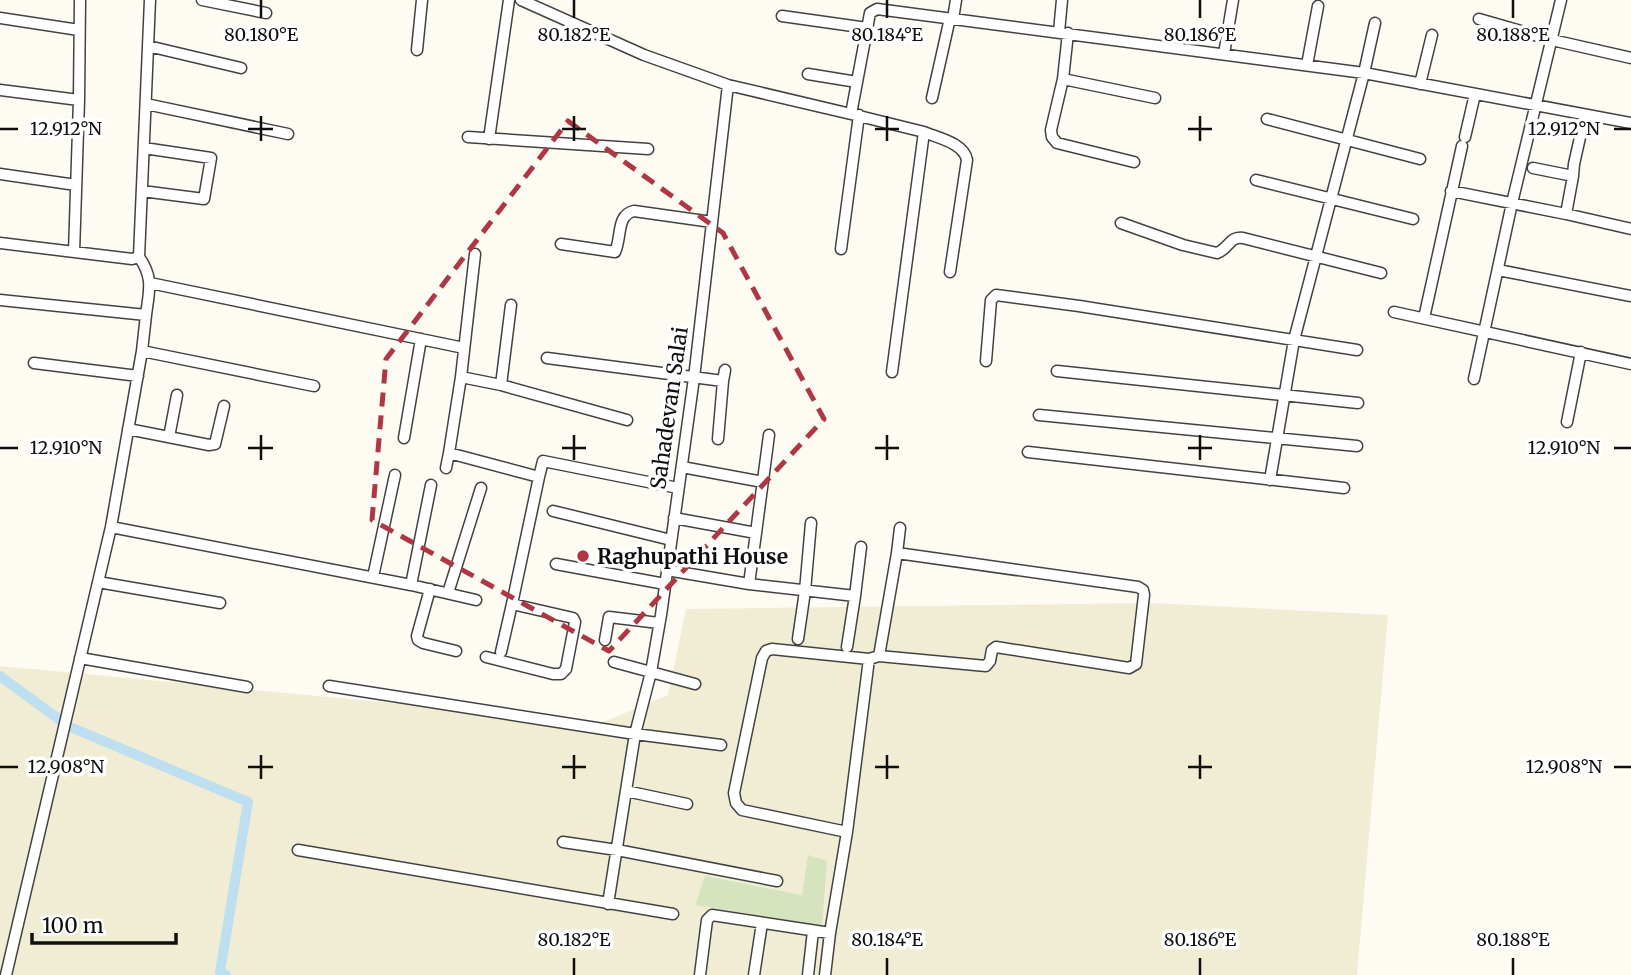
<svg xmlns="http://www.w3.org/2000/svg" width="1631" height="975" font-family="Merriweather,serif">
<style>
.farmland{fill:#f1edd5}
.green{fill:#d5e4bf}
.lines{fill:none;stroke-linecap:round;stroke-linejoin:round}
.canal{stroke:#bddfef;stroke-width:10}
.street-casing{stroke:#424242;stroke-width:13}
.street{stroke:#fff;stroke-width:10}
.marked{fill:none;stroke:#af3743;stroke-width:5;stroke-dasharray:14 9;stroke-linejoin:round}
.ticks{fill:none;stroke:#0f0f0f;stroke-width:2.5}
.poi-dot{fill:#af3743;stroke:#fff;stroke-width:2.5}
.labels{text-anchor:middle;dominant-baseline:central;stroke-width:7;stroke-linejoin:round;paint-order:stroke}
.street-label{font-size:21px;fill:#0f0f0f;stroke:#fff}
.poi-label{font-size:21px;font-weight:bold;fill:#0f0f0f;stroke:#fff;text-anchor:start}
.ticks-label{font-size:18px;text-anchor:middle;fill:#0f0f0f;stroke:#fff;stroke-width:7;stroke-linejoin:round;paint-order:stroke}
</style>
<rect width="100%" height="100%" fill="#fdfbf2"/>
<!-- farmland -->
<path class="farmland" d="M1152,603l236,12 -31,360h-1357v-309l601,57 67,-28 18,-86z"/>
<!-- green -->
<path class="green" d="M808,855l19,6 -5,65 -127,-21 10,-29 97,19z"/>
<g class="lines">
<!-- canal -->
<path class="canal" d="M0,676l68,50 180,76 -28,170 6,3"/>
<!-- street casing -->
<g class="street-casing">
<path id="street" d="M202,0l64,13
M521,0l123,55 84,30 123,29 19,-101 7,-4 487,64 267,50
M782,16l85,12
M0,18l79,12
M953,19l3,-19
M1479,19l73,21 79,18
M1059,32l3,-32
M1068,33l-5,46 -12,51 1,7 5,6 77,19
M148,46l93,22
M417,50l5,-50
M1224,54l9,-54
M1307,65l11,-59
M808,74l49,8
M1063,79l92,19
M1420,84l12,-49
M0,90l79,10
M932,98l18,-80
M146,104l142,30
M851,114l73,18 -32,240
M1267,119l153,40
M924,132c14,6 40,11 43,28l-17,112
M468,137l180,12
M1465,137l10,-43
M489,139l20,-139
M1533,168l40,8 -7,38
M0,174l76,11
M1573,176l1,-12 11,-49
M1256,180l157,39
M142,191l62,8 7,-41 -67,-10
M1451,191l115,23 65,15
M1121,223l62,22 34,8c12,-4 12,-17 26,-15l138,35
M0,243l132,16 7,-2
M561,244l54,8c7,-15 1,-37 19,-41l78,11
M841,249l18,-134
M74,252l5,-152 1,-100
M475,254l-14,123 -12,76 90,24 -27,127 61,14 2,4 -9,47 -5,5h-8l-67,-17
M1498,270l133,26
M150,283l314,65
M0,300l146,15c3,-24 8,-37 -7,-58l11,-257
M1394,312l237,52
M146,315l-4,36 172,35
M1424,318l38,-172
M547,358l176,23 -5,58
M986,361l5,-61 5,-5 83,11 278,44
M34,363l104,13
M1057,371l301,32
M461,377l40,8 126,35
M1474,379l38,-176 49,-203
M723,381l2,-11
M501,385l10,-80
M1039,415l318,31
M1567,422l14,-70
M128,429l81,16 6,-1 9,-38
M169,437l8,-42
M404,438l17,-99
M1028,452l316,36
M682,467l81,15
M446,468l3,-15
M539,477l4,-16 135,27
M1270,480l24,-140 70,-267 11,-50
M553,511l118,29
M674,518l82,15 -7,51
M111,527l300,58 65,15
M756,533l13,-98
M897,553l3,-25
M556,564l109,20
M667,570l82,14 106,12 6,-49
M373,577l22,-102
M98,582l122,21
M411,585l20,-100
M430,589l-13,47 1,4 5,3 33,8
M448,593l33,-105
M798,639l7,-48 6,-68
M605,640l4,-23 50,6
M847,647l8,-51
M501,652l11,-48
M80,658l167,29
M869,659l-22,173 -105,-22 -6,-7 -2,-10 28,-135 4,-7 6,-2 97,10 10,-3 18,-103 241,34 5,3 1,5 -8,69 -7,4 -133,-21 -4,3 -2,11 -4,5 -107,-10
M614,662l81,22
M329,686l306,48 86,11
M626,791l61,13
M563,842l54,8 160,31
M298,850l375,64
M608,904l27,-170 16,-62 10,-57 33,-237 34,-293
M6,975l105,-448 31,-176
M700,975l7,-55 5,-5 118,18
M754,975l8,-52
M808,975l5,-44
M825,975l5,-42 17,-101"/>
</g>
<!-- street -->
<use href="#street" class="street"/>
</g>
<!-- marked area -->
<path class="marked" d="M568,121l155,112 101,186 -215,232 -237,-131 14,-161z"/>
<!-- ticks -->
<path class="ticks" d="M261,0v18M574,0v18M887,0v18M1200,0v18M1513,0v18M261,116v25M574,116v25M887,116v25M1200,116v25M0,129h18M248,129h25M562,129h24M875,129h24M1188,129h24M1614,129h17M261,435v25M574,435v25M887,435v25M1200,435v25M0,448h18M248,448h25M562,448h24M875,448h24M1188,448h24M1614,448h17M261,755v24M574,755v24M887,755v24M1200,755v24M0,767h18M248,767h25M562,767h24M875,767h24M1188,767h24M1614,767h17M574,958v17M887,958v17M1200,958v17M1513,958v17"/>
<!-- markers -->
<circle class="poi-dot" cx="583" cy="556" r="7"/>
<g class="labels">
<!-- street labels -->
<g class="street-label">
<text transform="translate(669 408) rotate(-82)">Sahadevan Salai</text>
</g>
<!-- poi labels -->
<g class="poi-label">
<text x="597" y="556">Raghupathi House</text>
</g>
</g>
<g class="ticks-label">
<text x="261" y="41">80.180°E</text>
<text x="574" y="41">80.182°E</text>
<text x="887" y="41">80.184°E</text>
<text x="1200" y="41">80.186°E</text>
<text x="1513" y="41">80.188°E</text>
<text x="66" y="135">12.912°N</text>
<text x="1564" y="135">12.912°N</text>
<text x="66" y="454">12.910°N</text>
<text x="1564" y="454">12.910°N</text>
<text x="66" y="773">12.908°N</text>
<text x="1564" y="773">12.908°N</text>
<text x="574" y="946">80.182°E</text>
<text x="887" y="946">80.184°E</text>
<text x="1200" y="946">80.186°E</text>
<text x="1513" y="946">80.188°E</text>
</g>
<!-- scale -->
<path d="M32 933v10h144v-10" fill="none" stroke="#0f0f0f" stroke-width="3.5"/>
<text x="42" y="933" font-size="21" fill="#0f0f0f" stroke="#ffffff" stroke-width="5" paint-order="stroke">100 m</text>
</svg>
